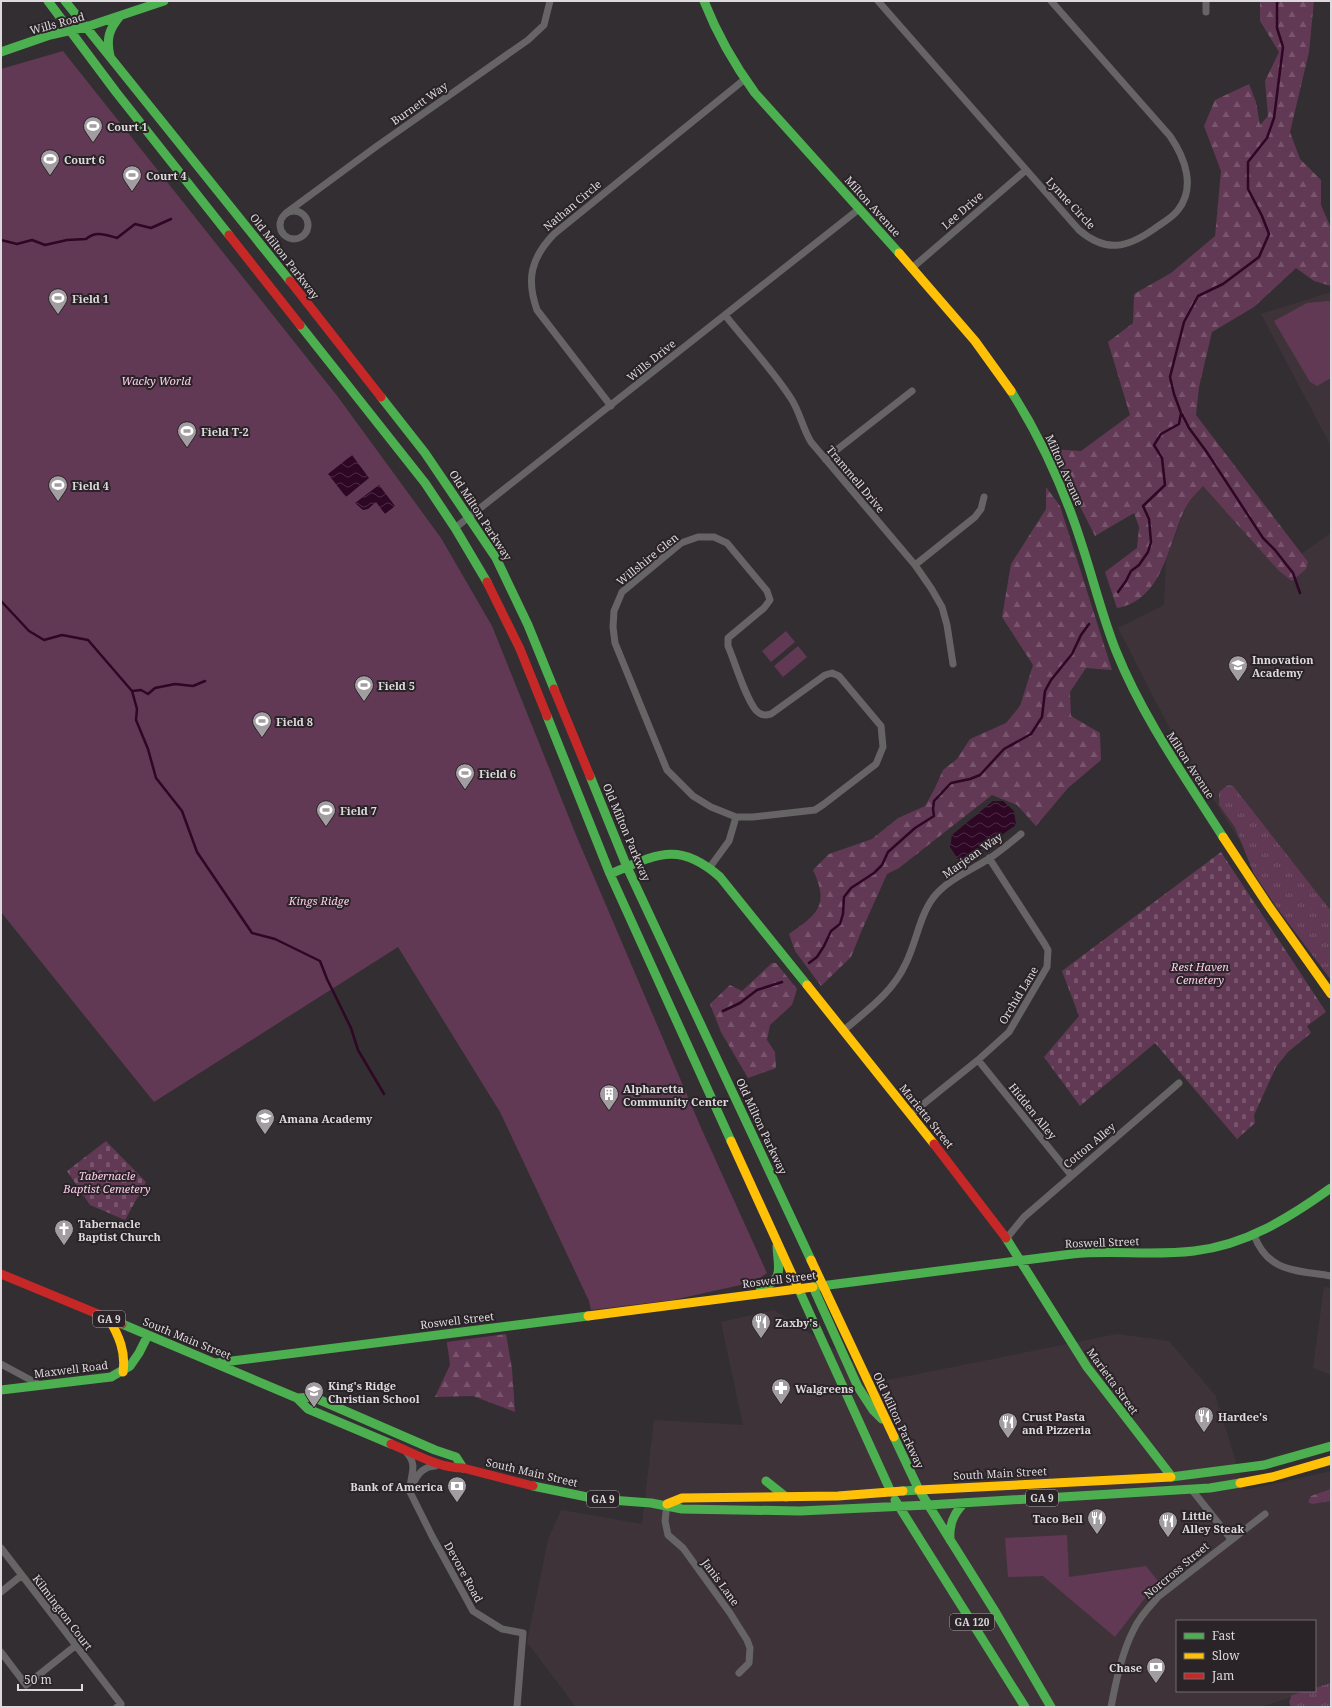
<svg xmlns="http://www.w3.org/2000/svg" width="1332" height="1708" font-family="'Noto Serif',serif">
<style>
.built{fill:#3f333a}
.grass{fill:url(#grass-tufts)}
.forest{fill:url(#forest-firs)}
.cemetery{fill:url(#cemetery-stones)}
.green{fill:#623955}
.water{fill:url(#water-waves)}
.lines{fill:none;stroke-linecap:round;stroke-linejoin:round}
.stream{stroke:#2e0725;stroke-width:2.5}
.street{stroke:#676466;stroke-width:7}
.fast{stroke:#4caf50;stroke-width:9}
.slow{stroke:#ffc107;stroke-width:9}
.jam{stroke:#c62828;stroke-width:9}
.labels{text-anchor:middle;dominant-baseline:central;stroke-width:4;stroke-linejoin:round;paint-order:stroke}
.shield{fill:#2a2327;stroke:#a7a2a6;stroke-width:1}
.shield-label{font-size:10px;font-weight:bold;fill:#ddd9dc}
.street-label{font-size:11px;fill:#ddd9dc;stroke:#2a2327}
.poi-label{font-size:11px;font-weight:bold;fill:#ddd9dc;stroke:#2a2327;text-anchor:start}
.park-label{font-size:11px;font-style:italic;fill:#fdcdec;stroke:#2a2327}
</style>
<defs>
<pattern id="grass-tufts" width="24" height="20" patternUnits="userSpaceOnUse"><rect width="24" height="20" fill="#623955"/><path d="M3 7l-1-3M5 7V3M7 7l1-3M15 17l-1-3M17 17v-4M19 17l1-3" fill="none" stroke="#78556d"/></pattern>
<pattern id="forest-firs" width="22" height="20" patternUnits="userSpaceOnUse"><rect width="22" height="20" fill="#623955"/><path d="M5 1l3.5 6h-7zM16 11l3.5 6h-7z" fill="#78556d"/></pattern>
<pattern id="cemetery-stones" width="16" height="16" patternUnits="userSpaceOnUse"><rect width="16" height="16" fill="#623955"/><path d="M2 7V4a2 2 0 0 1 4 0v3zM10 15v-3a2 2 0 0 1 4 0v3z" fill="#78556d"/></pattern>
<pattern id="water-waves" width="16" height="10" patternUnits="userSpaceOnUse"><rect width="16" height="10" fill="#2e0725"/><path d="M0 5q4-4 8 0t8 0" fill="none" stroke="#4c2b44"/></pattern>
</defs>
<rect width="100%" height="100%" fill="#332e31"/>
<!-- built -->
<path class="built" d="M1331,292v154l-70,-132z
M1203,486l75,84 53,-37v442l-46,-63 -111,-175 -56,-109 46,-23 2,-45 21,-56z
M1324,1287l7,1v87l-18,-7z
M774,1310l109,71 234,-47 52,7 46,54 30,95 86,-19v213l-16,5v-68h-138v70h133l-49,16h-685l-49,-65 21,-102 13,-30 81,14 12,-104 89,5 -22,-103z"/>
<!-- grass -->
<path class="grass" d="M1228,785l5,1 98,125v69l-54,-72 -23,-34 -19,-47 -16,-22v-13z
M1331,1683v24h-40l-2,-5 3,-7 14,-4h9v-3z"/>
<!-- forest -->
<path class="forest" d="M1260,1h54l-5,51 -19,80 10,27 21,21v25l10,23v58l-17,-5 -18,-13 -42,39 -42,25 -13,55 -3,28 112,147 -2,7 -14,12 -14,-11 -75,-84c-5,6 -12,12 -16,19 -19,35 -22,95 -70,103l-12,-36 32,-24 2,-21 -5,-14 -39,23 -44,-87 30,2 49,-36 -22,-73 25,-19 1,-29 37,-21 44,-37 6,-65 -17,-45 11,-26 34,-16 7,18 4,23 8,-9 -3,-35 14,-29 -19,-31z
M1046,487l14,19 52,164 -26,-2 -16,24 1,24 29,17 1,27 -33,28 -32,38 -19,-21 -25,-10 -93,73 -12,6 -26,58 -10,25 -30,29 -26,-35 -6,-17c28,-20 41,-28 24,-64l16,-16 43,-15 26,-21 27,-12 9,-16 9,-20 14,-11 13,-20 36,-16 14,-17 13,-41 -31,-48 9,-53 35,-55z
M772,963h4l21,26 -5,16 -22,20 -3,15 8,12 1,16 -28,10 -27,-46 -11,-28 20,-19 12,6z
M506,1334l6,35 3,43 -42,-16 -38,1 15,-32 -3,-23z
M1331,1489v12l-19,3 -4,-2 3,-6z"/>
<!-- cemetery -->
<path class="cemetery" d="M1221,852l105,160 -19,14 4,7 -23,19 -12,15 -22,48 1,8 -18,16 -82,-96 -75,63 -36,-49 35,-41 -17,-45z
M106,1141l40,41 -21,38 -35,-15 -23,-34z"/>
<!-- green -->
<path class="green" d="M63,51l275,346 103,141 51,88 84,209 126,295 65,143 -13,9 -81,18 -82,10 -2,-9 -89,-189 -102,-165 -244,155 -153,-190v-843z
M1328,301l3,1v76l-14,8 -7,-4 -36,-61 33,-18z
M786,631l9,11 -24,20 -9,-11z
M798,646l9,11 -24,20 -9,-11z
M1067,1535l2,42 77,-11 12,15 -43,56 -72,-61 -35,1 -3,-39z"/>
<!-- water -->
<path class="water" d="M352,455l17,23 -23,19 -18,-23z
M379,485l16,21 -10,8 -9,-12 -8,7 -5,1 -8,-7z
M993,801h10l11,10 2,14 -46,32 -12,2 -8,-12 2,-12z"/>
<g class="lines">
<!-- stream -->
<path class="stream" d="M1,240l16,4 15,-4 13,5 22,-5 19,-1c10,-9 20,-4 31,-1l18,-14 16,4 20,-9
M1182,414l7,14 17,23 57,87 12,12 18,23 7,20
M1118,592l8,-11 5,-10 8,-6 9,-13 3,-10 -2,-23 -6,-13 22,-21 -3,-27 -8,-13 7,-11 18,-10 2,-11 -7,-19 -4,-17 14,-55 14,-26 25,-12 36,-27 10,-23 -7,-18 -14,-27v-27l19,-24 7,-20 9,-71 -6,-19v-27
M1,601l28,30 15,9 18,-5 26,5 44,51 5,18 -1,11 12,29 8,29 26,33 15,41 55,81 23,6 45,22 7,18 24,49 7,22 26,44
M132,691l9,-1 7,4 7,-6 20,-4 18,2 12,-5
M809,963l8,-6 7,-11 7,-15 9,-7 3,-10 1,-17 7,-9 23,-15 8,-8 6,-13 27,-24 19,-12 -1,-7 1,-8 17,-18 19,-4 10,-4 24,-26 27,-15 11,-17 3,-26 6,-11 21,-26 9,-19 8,-11
M723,1011l17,-8 17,-13 25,-8"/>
<!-- street -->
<path class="street" d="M878,1l201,229c27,23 48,18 75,-1 8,-6 18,-11 24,-19 18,-23 7,-52 -8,-74l-119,-135
M1206,12v-11
M280 225a14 14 0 1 1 28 0a14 14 0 1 1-28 0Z
M286,213l91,-67 151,-106 16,-15 6,-24
M912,268l114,-98
M725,315c22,28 48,55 67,85 8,13 11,29 19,42l104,123 16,23 11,19 5,18 6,39
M611,406l-74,-96c-11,-31 -6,-52 17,-76l191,-155
M825,459l87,-68
M455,528l404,-319
M698,537h16l13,6 40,48 3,9 -6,8 -36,30v8c6,13 20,61 31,67 5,3 8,2 12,1l54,-39 7,-2 7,3 42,50 2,21 -7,17 -52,40 -9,6 -62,7h-17l-25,-10 -18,-11 -26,-26 -52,-127 -2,-16 1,-16 8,-19 59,-49z
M915,565l60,-48 6,-8 3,-12
M710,867l19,-26 7,-24
M843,1031c23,-20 49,-38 62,-66 11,-21 14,-48 28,-67 15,-19 37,-27 57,-40 11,-7 21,-16 31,-24
M978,1060l93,115
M911,1114l67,-54 31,-28 38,-65 1,-17 -4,-7 -55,-85
M1254,1235c14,38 43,35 77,41
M1006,1239l18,-22 155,-134
M1,1364l39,21
M407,1453c12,14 2,23 3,39l22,44 41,75 29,18 21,4 -6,74
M412,1486c5,-11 10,-19 23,-20
M1192,1490l39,49
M667,1504l-2,17 3,14 15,13 47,65 17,27 3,8 -1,15 -10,10
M1,1548l120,156 -4,3
M1,1592l21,-17
M1,1652l25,33 49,-39
M1111,1707c5,-26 11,-55 23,-78 6,-13 16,-23 25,-33l106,-82"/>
<!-- fast -->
<path class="fast" d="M48,1l68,91 113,143
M65,1l225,280
M704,1c13,33 30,63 51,92l144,160
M1,52l49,-17 36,-8 78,-26
M110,56c-4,-17 -1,-27 10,-40
M300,325l125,158 30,45 32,54
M1011,391c30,47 53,98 70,151 12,36 21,74 35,109 27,67 69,126 107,186
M381,397l44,56 71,105 32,67 26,64
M547,716l63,158 121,267
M590,776l37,91 184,393
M610,874c46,-19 68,-34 110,3l87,108
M1006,1238l81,129 85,110
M813,1287l45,100 15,23 9,9
M813,1287l259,-33c40,-4 81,2 122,-3 52,-6 95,-33 137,-63
M799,1290l92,202
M760,1291c25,-15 18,-20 17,-45
M122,1324l175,74 11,11 83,35
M216,1363l372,-47
M1,1390l110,-13 19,-11 9,-13 9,-18
M297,1398l16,-1 122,53 21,7 7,11
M894,1437l25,53
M1171,1477l93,-12 67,-19
M766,1481l20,16
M533,1486l64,13 54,4 31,6 118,2 128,-6
M903,1491l16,-1 77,123 55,94
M895,1500l130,207
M928,1505l282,-17 30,-5
M950,1540c-1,-15 3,-26 14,-37"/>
<!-- slow -->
<path class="slow" d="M899,253l76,88 36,50
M1223,837l45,68 63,89
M807,985l127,159
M731,1141l68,149
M811,1260l83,177
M588,1316l225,-29
M109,1319c10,17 17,33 14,53
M1240,1483l32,-6 59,-17
M919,1490l252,-13
M667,1504l15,-6 156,-2 65,-5"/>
<!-- jam -->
<path class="jam" d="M229,235l71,90
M290,281l91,116
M487,582l33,67 27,67
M554,689l36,87
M934,1144l72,94
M1,1274l121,50
M391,1444c23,9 47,24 72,24l70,18"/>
</g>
<!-- icons -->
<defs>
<g id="stadium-pin" transform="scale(1)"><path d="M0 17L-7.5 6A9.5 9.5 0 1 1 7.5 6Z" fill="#a29da0" stroke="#2a2327"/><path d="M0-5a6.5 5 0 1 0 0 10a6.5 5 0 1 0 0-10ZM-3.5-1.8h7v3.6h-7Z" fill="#fff"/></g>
<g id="school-pin" transform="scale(1)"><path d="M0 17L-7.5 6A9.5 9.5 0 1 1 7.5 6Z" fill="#a29da0" stroke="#2a2327"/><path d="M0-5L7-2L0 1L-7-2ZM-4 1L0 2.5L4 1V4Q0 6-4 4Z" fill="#fff"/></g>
<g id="building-pin" transform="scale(1)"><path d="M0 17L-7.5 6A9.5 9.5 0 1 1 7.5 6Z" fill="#a29da0" stroke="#2a2327"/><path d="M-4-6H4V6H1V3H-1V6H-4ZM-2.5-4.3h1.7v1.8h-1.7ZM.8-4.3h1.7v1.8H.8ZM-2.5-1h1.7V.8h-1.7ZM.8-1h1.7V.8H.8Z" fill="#fff"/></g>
<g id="church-pin" transform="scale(1)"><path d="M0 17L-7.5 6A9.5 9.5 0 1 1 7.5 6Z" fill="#a29da0" stroke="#2a2327"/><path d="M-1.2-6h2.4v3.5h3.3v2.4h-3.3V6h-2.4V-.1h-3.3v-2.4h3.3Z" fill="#fff"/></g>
<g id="restaurant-pin" transform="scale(1)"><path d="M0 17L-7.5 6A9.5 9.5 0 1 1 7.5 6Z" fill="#a29da0" stroke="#2a2327"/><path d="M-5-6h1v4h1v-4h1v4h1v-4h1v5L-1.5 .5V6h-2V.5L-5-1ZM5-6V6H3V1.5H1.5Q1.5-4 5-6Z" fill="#fff"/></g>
<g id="pharmacy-pin" transform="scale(1)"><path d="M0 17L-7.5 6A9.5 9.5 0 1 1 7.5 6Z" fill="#a29da0" stroke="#2a2327"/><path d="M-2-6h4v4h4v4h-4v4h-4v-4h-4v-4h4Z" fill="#fff"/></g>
<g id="bank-pin" transform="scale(1)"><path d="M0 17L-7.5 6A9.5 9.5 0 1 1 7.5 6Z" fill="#a29da0" stroke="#2a2327"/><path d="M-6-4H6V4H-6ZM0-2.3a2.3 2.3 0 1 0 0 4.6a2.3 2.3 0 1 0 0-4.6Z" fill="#fff"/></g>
</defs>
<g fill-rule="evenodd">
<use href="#stadium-pin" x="93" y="126"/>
<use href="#stadium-pin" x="50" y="159"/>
<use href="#stadium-pin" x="132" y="175"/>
<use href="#stadium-pin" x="58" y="298"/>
<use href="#stadium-pin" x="187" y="431"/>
<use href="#stadium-pin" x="58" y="485"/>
<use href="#school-pin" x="1238" y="665"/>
<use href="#stadium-pin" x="364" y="685"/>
<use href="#stadium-pin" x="262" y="721"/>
<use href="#stadium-pin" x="465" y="773"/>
<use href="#stadium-pin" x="326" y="810"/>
<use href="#building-pin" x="609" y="1094"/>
<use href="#school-pin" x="265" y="1118"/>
<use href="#church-pin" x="64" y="1229"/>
<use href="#restaurant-pin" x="761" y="1322"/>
<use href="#pharmacy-pin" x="781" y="1388"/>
<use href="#school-pin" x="314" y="1391"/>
<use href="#restaurant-pin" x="1204" y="1416"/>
<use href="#restaurant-pin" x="1008" y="1422"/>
<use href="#bank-pin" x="457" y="1486"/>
<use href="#restaurant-pin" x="1097" y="1518"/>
<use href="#restaurant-pin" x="1168" y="1521"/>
<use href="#bank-pin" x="1156" y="1667"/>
</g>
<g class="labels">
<!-- shield labels -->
<g class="shield">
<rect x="93" y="1311" width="32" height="16" rx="3"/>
<rect x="1026" y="1490" width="32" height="16" rx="3"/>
<rect x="587" y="1491" width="32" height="16" rx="3"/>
<rect x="950" y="1614" width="44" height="16" rx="3"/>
</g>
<g class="shield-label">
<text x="109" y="1319">GA 9</text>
<text x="1042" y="1498">GA 9</text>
<text x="603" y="1499">GA 9</text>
<text x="972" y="1622">GA 120</text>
</g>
<!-- street labels -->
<g class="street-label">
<text transform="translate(57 23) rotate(-15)">Wills Road</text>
<text transform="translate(419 103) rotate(-35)">Burnett Way</text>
<text transform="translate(1071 203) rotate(47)">Lynne Circle</text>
<text transform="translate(572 205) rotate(-40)">Nathan Circle</text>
<text transform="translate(873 206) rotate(48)">Milton Avenue</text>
<text transform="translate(962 210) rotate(-41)">Lee Drive</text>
<text transform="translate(285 256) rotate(52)">Old Milton Parkway</text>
<text transform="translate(651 360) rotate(-39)">Wills Drive</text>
<text transform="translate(1065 470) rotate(66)">Milton Avenue</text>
<text transform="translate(856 479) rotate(50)">Trammell Drive</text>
<text transform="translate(481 515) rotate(57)">Old Milton Parkway</text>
<text transform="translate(647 559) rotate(-39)">Willshire Glen</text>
<text transform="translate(1191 765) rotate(57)">Milton Avenue</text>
<text transform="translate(627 832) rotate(67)">Old Milton Parkway</text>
<text transform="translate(972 855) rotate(-35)">Marjean Way</text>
<text transform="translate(1018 995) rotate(-59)">Orchid Lane</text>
<text transform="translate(1033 1111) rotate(51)">Hidden Alley</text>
<text transform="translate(927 1116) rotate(51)">Marietta Street</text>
<text transform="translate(762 1126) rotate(65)">Old Milton Parkway</text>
<text transform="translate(1089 1145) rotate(-40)">Cotton Alley</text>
<text transform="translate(1102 1242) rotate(-2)">Roswell Street</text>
<text transform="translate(779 1279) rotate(-7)">Roswell Street</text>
<text transform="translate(457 1320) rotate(-7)">Roswell Street</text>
<text transform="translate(187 1338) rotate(22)">South Main Street</text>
<text transform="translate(71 1369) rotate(-7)">Maxwell Road</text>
<text transform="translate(1113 1381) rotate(54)">Marietta Street</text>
<text transform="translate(899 1420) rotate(65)">Old Milton Parkway</text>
<text transform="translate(532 1472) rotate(13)">South Main Street</text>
<text transform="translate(1000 1473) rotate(-3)">South Main Street</text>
<text transform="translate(1176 1570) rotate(-40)">Norcross Street</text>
<text transform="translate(464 1572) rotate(61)">Devore Road</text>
<text transform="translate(721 1582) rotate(54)">Janis Lane</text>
<text transform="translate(63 1612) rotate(53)">Kilmington Court</text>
</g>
<!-- poi labels -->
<g class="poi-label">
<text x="107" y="126">Court 1</text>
<text x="64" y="159">Court 6</text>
<text x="146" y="175">Court 4</text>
<text x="72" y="298">Field 1</text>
<text x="201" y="431">Field T-2</text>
<text x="72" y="485">Field 4</text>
<text x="1252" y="659">Innovation<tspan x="1252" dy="13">Academy</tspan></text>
<text x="378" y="685">Field 5</text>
<text x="276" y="721">Field 8</text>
<text x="479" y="773">Field 6</text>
<text x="340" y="810">Field 7</text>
<text x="623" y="1088">Alpharetta<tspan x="623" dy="13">Community Center</tspan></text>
<text x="279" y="1118">Amana Academy</text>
<text x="78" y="1223">Tabernacle<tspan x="78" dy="13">Baptist Church</tspan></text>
<text x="775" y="1322">Zaxby's</text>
<text x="328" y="1385">King's Ridge<tspan x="328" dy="13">Christian School</tspan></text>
<text x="795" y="1388">Walgreens</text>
<text x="1022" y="1416">Crust Pasta<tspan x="1022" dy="13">and Pizzeria</tspan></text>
<text x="1218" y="1416">Hardee's</text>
<text x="443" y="1486" text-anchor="end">Bank of America</text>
<text x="1182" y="1515">Little<tspan x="1182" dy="13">Alley Steak</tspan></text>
<text x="1083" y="1518" text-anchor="end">Taco Bell</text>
<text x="1142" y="1667" text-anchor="end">Chase</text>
</g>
<!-- park labels -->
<g class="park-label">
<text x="156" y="380">Wacky World</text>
<text x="319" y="900">Kings Ridge</text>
<text x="1200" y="966">Rest Haven<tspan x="1200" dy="13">Cemetery</tspan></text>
<text x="107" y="1175">Tabernacle<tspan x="107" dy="13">Baptist Cemetery</tspan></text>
</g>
</g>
<!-- border -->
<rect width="1332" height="1708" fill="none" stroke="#ddd9dc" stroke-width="4"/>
<!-- legend -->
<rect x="1176" y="1620" width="140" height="72" fill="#2a2327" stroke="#726c6f"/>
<rect x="1184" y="1633" width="20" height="6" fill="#4caf50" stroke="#726c6f"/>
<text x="1212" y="1640" font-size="12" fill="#ddd9dc">Fast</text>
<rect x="1184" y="1653" width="20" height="6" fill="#ffc107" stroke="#726c6f"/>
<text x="1212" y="1660" font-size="12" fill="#ddd9dc">Slow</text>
<rect x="1184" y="1673" width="20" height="6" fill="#c62828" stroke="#726c6f"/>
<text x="1212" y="1680" font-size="12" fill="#ddd9dc">Jam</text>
<!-- scale -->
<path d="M18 1684v6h64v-6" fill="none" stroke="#ddd9dc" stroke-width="2"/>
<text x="24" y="1684" font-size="12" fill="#ddd9dc" stroke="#2a2327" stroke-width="3" paint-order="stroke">50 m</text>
</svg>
